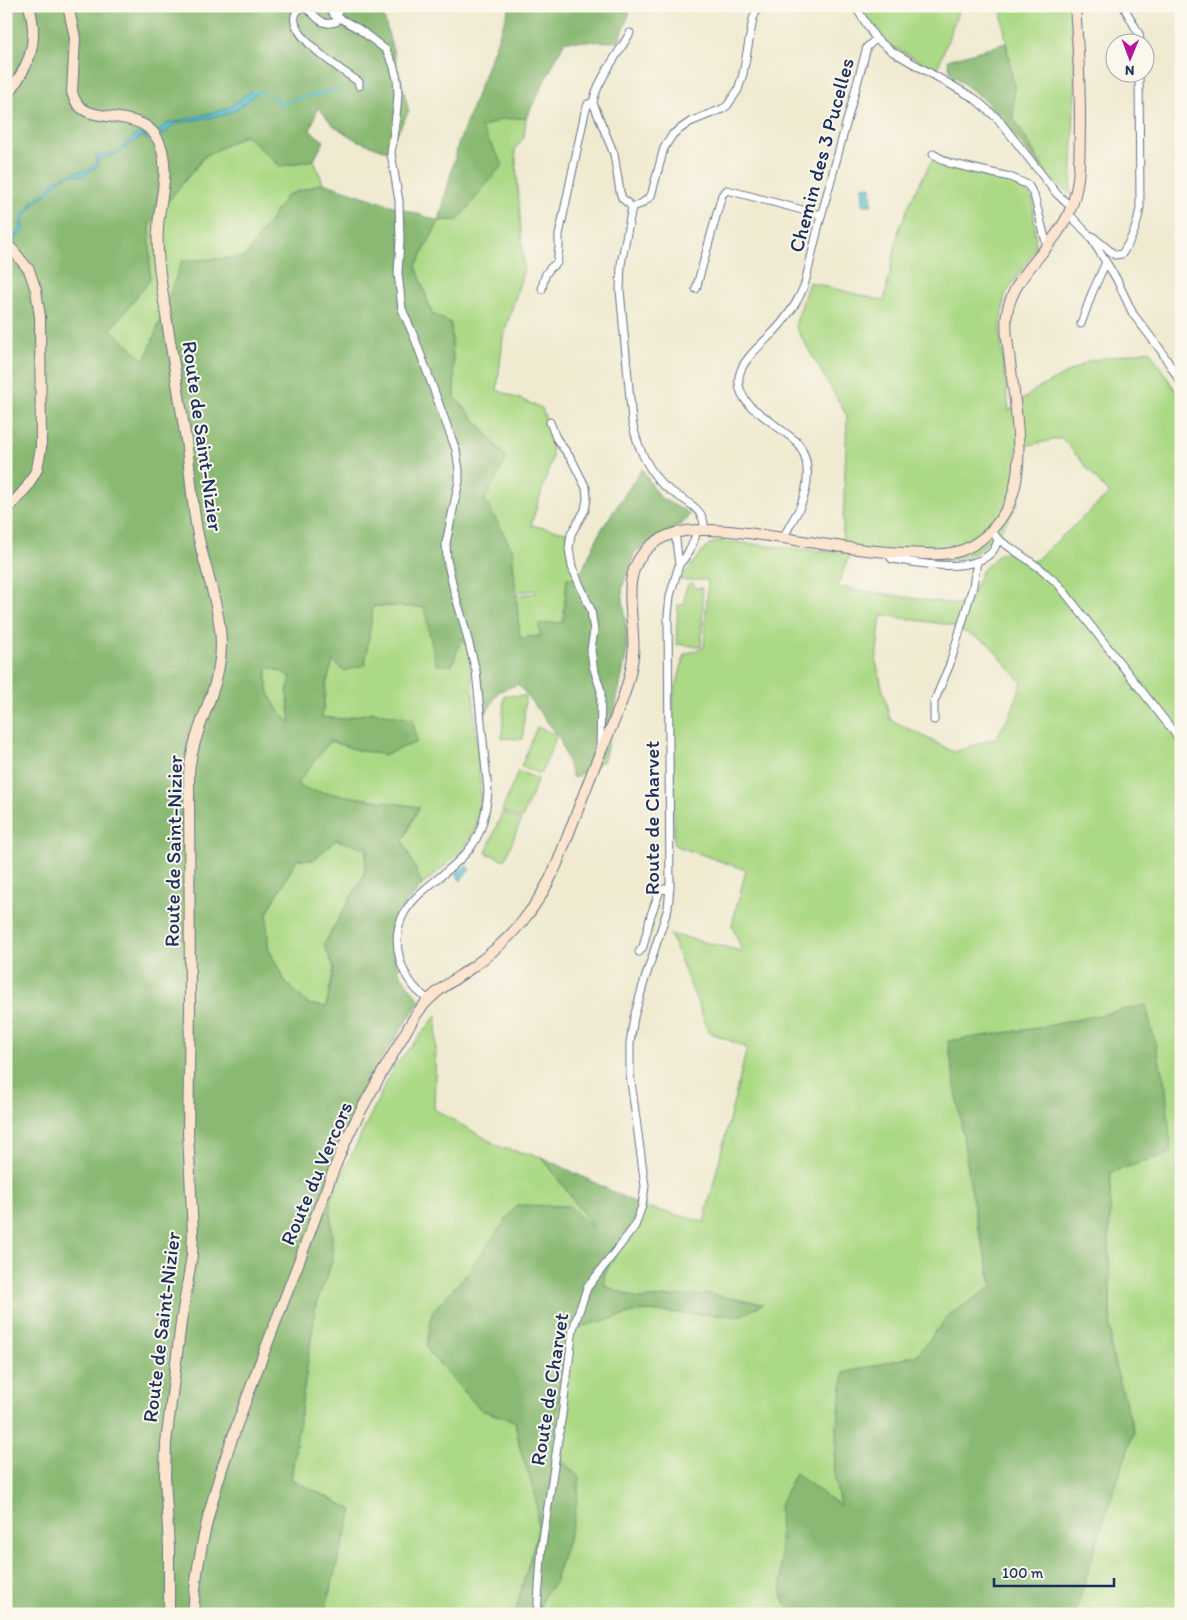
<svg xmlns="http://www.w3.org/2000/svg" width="1187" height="1620" font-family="Itim,sans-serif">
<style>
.green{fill:#acd985;stroke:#648472;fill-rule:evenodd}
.forest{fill:#89b972;stroke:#527468;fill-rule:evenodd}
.water{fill:#52bbcf;stroke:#367596}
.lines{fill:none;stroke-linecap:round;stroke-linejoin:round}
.stream{stroke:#52bbcf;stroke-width:2.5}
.street-casing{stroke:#657086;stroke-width:9}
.secondary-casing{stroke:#657086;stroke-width:12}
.street{stroke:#fff;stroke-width:7}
.secondary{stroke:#fce5cf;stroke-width:10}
.labels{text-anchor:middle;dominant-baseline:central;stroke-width:4;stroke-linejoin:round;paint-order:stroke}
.street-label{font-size:21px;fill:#1b2f5e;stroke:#fbf7ec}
</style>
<rect width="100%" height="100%" fill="#fbf7ec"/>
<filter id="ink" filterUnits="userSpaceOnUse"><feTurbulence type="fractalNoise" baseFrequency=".02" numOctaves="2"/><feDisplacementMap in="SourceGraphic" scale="10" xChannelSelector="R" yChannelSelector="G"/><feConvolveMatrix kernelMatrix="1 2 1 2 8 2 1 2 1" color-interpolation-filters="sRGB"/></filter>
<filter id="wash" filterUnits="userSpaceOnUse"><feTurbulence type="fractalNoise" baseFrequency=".0096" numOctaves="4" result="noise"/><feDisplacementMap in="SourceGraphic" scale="20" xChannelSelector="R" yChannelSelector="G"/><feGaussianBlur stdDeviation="1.12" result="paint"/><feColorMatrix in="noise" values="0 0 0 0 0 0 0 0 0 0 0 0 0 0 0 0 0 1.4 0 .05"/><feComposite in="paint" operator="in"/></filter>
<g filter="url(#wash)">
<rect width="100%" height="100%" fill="#efead0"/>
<!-- green -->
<path class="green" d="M857,6h106l-4,3 -22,61 -64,-34z
M1000,6h72l4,48 -5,141 -23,-19 -35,-59 1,-31z
M526,118l-2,19 -9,12 9,120 -21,69 -6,52 45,18 9,27 1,24 -21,66 35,7 13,46h-12l-4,44 -23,14 -20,2 -4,-43 20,-2 1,-3 -22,2 -3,-43 -27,-49 -1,-70 -29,-33 -4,-74 -19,-9 -16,-48 23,-45 42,-93 21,-9z
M245,135l35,31 34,-6 9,23 -36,12 -42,62 -63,5 -37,100 -34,-33 38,-49 1,-57 55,-67z
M932,160l46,11 45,15 10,14 3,48 -31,47 -5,38 9,78 26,-21 54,-29 60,-11 32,49v1215h-106l29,-95 30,-87 -23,-80 -2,-112 2,-68 55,-84 -21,-82 -107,22 -89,13 27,179 17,67 -44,28 -32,40 -73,18 -7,53 -3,48 6,32 -58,91 10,17h-254l6,-19 10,-11 20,-64 6,-42 -16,-15 -12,-19 16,-112 18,-7 56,-14 98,5 -31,-22 -70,5 -34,-13 -1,-10 38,-70 62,16 43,-174 -38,-16 -39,-98 72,17 -10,-26 14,-55 -72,-25 -1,-147 12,-44 19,-6 4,-68h-29l30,-36 12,-3 121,12 5,-137 -52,-90 14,-44 75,19 15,-72 14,-33zM1062,438l47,56 -73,66 -8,2 -21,-10 -8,2 -17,17 -14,35 -131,-19 12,-31 66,4 32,1 28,-8 24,-20 18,-27 8,-60zM881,615l69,10 38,18 34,40 -12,32 -14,23 -42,14 -64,-33 -14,-57z
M691,583l3,1v4h8l1,20 -2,39 -25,-3 2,-39h6l1,-12 3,-9z
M373,606l51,1 38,29 8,18 11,141 -4,31 -14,24 -41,35 -19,-44 16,-34 -113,-17 -10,-6 34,-43 24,8 30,6 -11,-43 -31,7 -21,-2 5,-32 7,-25 32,5z
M267,666l13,5 11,6 -4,15 4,31c-19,-17 -26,-31 -24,-57z
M504,695l21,1 -2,43 -21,-1z
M537,727l20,8 -16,39 -20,-7z
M518,771l20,8 -16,39 -20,-7z
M502,813l19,7 -16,40 -19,-7z
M336,840l31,7 -3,28 -40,69 10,23 -7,40 -19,-3 -22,-21 -18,-35 -1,-35 30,-54 16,1z
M437,1015l-3,94 68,39 40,9 56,76 -134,44 -32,35 49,98 34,11 5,27 16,49 2,34 -19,67 -3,16h-192l16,-62 13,-42 -62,-31 25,-175 17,-45 -3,-59 63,-132z"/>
<!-- forest -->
<path class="forest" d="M6,6h375l28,105 -22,40 -31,-11 -23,-15 -15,-18 -8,24 14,10 -10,19 -34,6 -35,-31 -40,21 -55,67v57l-39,49 34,32 37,-100 63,-4 42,-62 36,-12 116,38 19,-76 52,-139h122l-13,36 -54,-1 -39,77 -24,1 -21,9 22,36 -45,56 -19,1 -23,45 16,48 19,9 4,74 52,61 -22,42 27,49 8,89 20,-2 -1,-12 24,-2 4,-44 12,-1 22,-47 41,-61 17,28 31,17 -7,9 -48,29 -13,36 5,48 -1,20 -22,105 -31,17 -14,-41 -41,-53 -20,8 -13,23 -4,-37 -19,-41 -10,29 -16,-1 -12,-58 -51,-1 -8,59 -21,6 -11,-10 -7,24 -4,32 20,2 31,-7 40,7 4,23 -33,13 -30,-6 -24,-8 -33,43 10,6 112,17 -16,34 19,44 -21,26 -8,27 6,34 21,29 -63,96 -27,103 3,59 -17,45 -25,175 62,31 -13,42 -16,62h-318zM267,667l13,4 11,6 -4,15 4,31c-19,-17 -26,-31 -24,-56zM336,840l31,8 -3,27 -40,69 10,24 -8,39 -18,-3 -22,-21 -18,-35 -1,-35 30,-54 16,1z
M1006,43l8,43 -1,31 35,59 -63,-76 -34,-26 -3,-14z
M1146,1005l20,83 5,65 -60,19 -2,68 2,111 23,81 -30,87 -29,95h-283l-10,-17 -3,-90 16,-34 45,33 -6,-32 3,-48 7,-53 73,-18 32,-40 44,-29 -17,-66 -28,-179 90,-13z
M542,1157l100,49 -38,69 1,11 34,13 70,-5 54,10 -23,12 -98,-5 -56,14 -18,7 -16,112 12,19 16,15 -6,42 -20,64 -10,11 -6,19h-22l3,-16 19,-67 -2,-34 -16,-49 -5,-27 -34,-11 -18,-19 -34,-39 -2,-6 5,-34 32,-35 53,-72 52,1 26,24z"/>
<!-- water -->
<path class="water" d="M251,91l5,3 -18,15 -14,6 -46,8 -4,2 -12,11 -3,-6 7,-6 61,-15z
M138,133l15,5v2l-13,-3 -22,17 -21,5 1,7 -14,10c-31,-5 -28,18 -50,27 -3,11 -16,12 -9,25l-3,7 -7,2 -1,9 -3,-1 3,-10c9,-4 7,-9 6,-18l10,-10 3,-7 11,-6 11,-14 20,-8 13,-2 8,-6 -1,-8 22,-4z
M871,186l1,19h-9l-1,-18z
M466,865l4,5 -8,8v1l-1,2 -6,-6z"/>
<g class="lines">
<!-- stream -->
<path class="stream" d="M360,84l7,-3
M251,94l2,-2 11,1
M271,94l9,10 19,-6 38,-8"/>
</g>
</g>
<g filter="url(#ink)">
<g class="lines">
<!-- street casing -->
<g class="street-casing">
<path id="street" d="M328,6l6,9 25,14 27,21 7,14 4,15 1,15 -1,14 -6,45 8,48 1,39 -2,33 4,36 13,30 41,111 3,20v11l-13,62 1,17 7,31 9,30 13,50 12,120c-2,22 -6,44 -21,61 -30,35 -83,50 -67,108 4,15 15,31 28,39
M339,6l-3,16c-18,6 -20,-11 -34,-15 -31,19 44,66 57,75v4
M855,6l21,33 17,13 81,46 24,21 59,75 14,13
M1125,9l14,25 1,8
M630,33c-11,20 -34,49 -37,70l21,51 6,38 2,6 10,9
M933,154l16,9 61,14 18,8 6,10 13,51
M632,207l-11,57 -1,26 12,131c4,22 13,42 27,60 14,17 48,23 45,49
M632,207l9,-3 10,-8 13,-48 9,-14 17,-12 32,-13 5,-3 11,-16 5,-16 10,-55 5,-13
M1069,214l20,21 27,43 17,36 27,35 21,34
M1089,235l3,1 23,19 7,-1c9,-13 16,-30 18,-46l-1,-136
M805,283l14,-59 48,-177 9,-8
M542,289c2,-13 4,-19 15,-26l2,-15v-13l26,-123 3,-8 5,-1
M696,289l26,-94 5,-5 94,25
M1081,324l11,-31 14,-31
M550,422l6,16 16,22 14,28 1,10 -2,12 -14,24 -2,15 3,18 19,43 3,21 -3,18 2,17 8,25 -1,58
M991,530l7,9 43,30 18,16 122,156
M784,538c4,-12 11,-20 16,-31 9,-20 12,-48 -4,-66l-46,-35c-31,-35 9,-56 30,-81 10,-13 18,-23 24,-39
M887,553l5,6c27,4 77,15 99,-6 4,-4 6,-10 7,-14
M679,565c9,-10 15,-21 18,-35
M934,720v-18l16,-38 23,-78 4,-25
M639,952l4,-5 8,-32 9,-25 10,-2
M537,1614l5,-69 21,-137 10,-79 14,-41 48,-62 7,-20 3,-20 -15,-112v-31l4,-26 10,-35 24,-74 2,-21 -2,-272 2,-19 9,-31 -4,-33"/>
</g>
<!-- secondary casing -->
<g class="secondary-casing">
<path id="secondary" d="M68,6l7,32 -3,54c9,43 76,5 90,58 7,26 -3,53 -4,78 -1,15 0,31 2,46 7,53 17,106 25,160 5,30 6,60 11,90 6,39 25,82 25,122 -1,47 -28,80 -32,127l1,236 -2,125 5,99 -1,22 -11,67 -15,121 -1,33 4,72v66
M6,98c22,-32 34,-53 23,-92
M6,245l6,4 17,21 7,20 4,27 1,131 -4,21 -10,18 -21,24
M193,1614c5,-101 48,-200 83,-293 14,-36 28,-72 41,-108 10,-26 20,-53 32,-79 12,-25 26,-49 40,-73 9,-15 17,-31 27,-46 15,-22 34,-32 55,-47 40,-28 67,-60 86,-104 13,-33 25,-66 38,-99 14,-34 34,-71 38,-109 4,-37 -17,-80 17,-110 22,-19 52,-17 80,-15 59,6 118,20 177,22 18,1 36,3 53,-2 20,-7 36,-23 46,-41 23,-38 8,-112 3,-156 -2,-13 -4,-28 -2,-41 7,-40 45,-63 61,-98 14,-30 11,-61 12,-93 0,-39 -2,-77 -5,-116"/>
</g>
<!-- street -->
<use href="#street" class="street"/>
<!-- secondary -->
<use href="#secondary" class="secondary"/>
</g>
</g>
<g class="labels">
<!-- street labels -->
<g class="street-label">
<text transform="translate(821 155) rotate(-75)">Chemin des 3 Pucelles</text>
<text transform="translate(203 436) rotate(82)">Route de Saint-Nizier</text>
<text transform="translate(651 818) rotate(-90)">Route de Charvet</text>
<text transform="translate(173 851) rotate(-89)">Route de Saint-Nizier</text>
<text transform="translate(316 1173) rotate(-67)">Route du Vercors</text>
<text transform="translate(161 1327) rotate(-83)">Route de Saint-Nizier</text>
<text transform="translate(549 1389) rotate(-81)">Route de Charvet</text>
</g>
</g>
<!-- margin -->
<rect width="1187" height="1620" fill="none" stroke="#fbf7ec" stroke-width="25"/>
<!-- north arrow -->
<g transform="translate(1130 58) rotate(181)"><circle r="24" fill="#fbf7ec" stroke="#a1a7b3"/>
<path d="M0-4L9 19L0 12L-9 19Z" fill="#b5179e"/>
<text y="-8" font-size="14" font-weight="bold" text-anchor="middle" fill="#1b2f5e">N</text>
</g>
<!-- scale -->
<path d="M994 1578v8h120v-8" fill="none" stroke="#1b2f5e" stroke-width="2.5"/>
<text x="1002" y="1578" font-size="15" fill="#1b2f5e" stroke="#fbf7ec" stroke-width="4" paint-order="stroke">100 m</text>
</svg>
